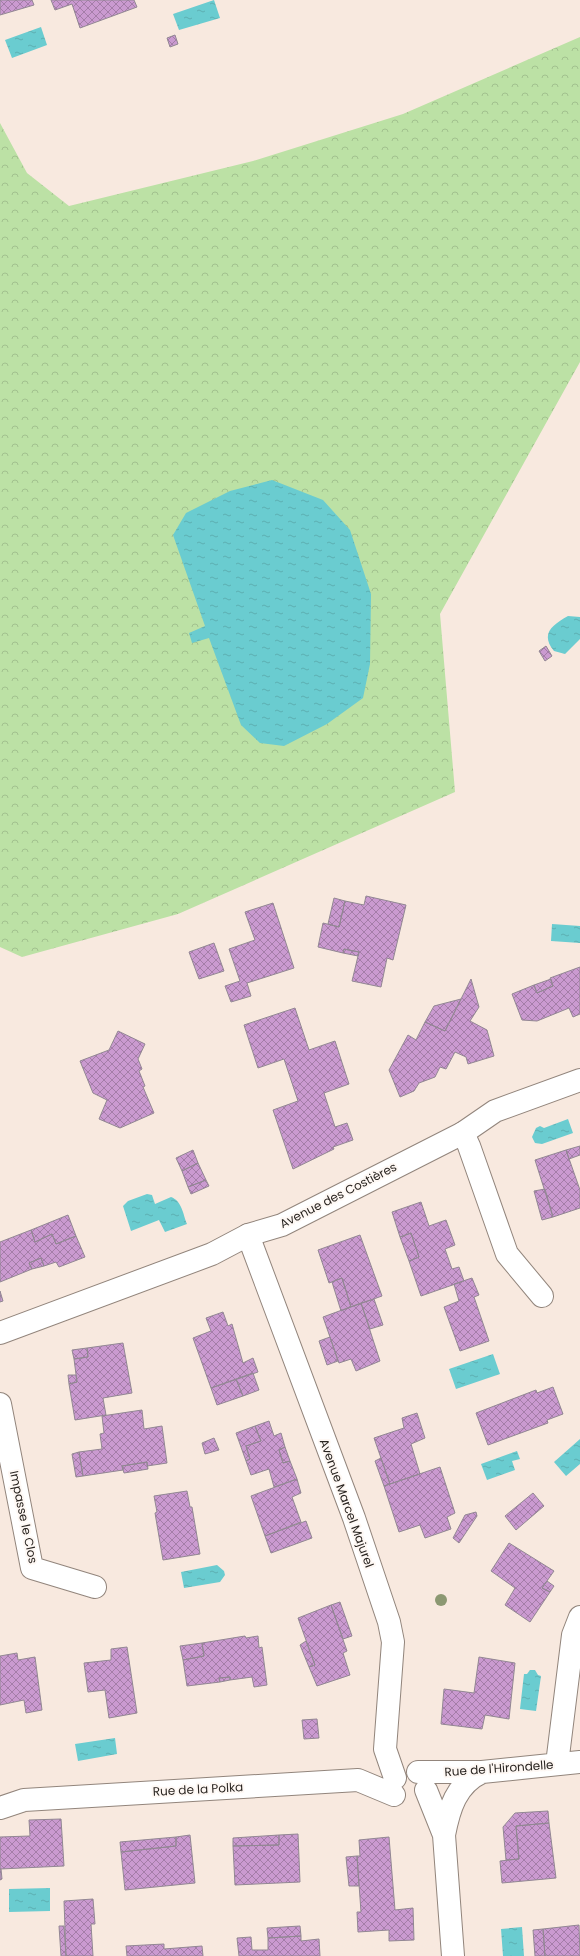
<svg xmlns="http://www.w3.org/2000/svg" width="580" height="1956" font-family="Poppins,sans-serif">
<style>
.forest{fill:url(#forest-crowns)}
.water{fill:url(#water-ripples)}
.building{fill:url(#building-cross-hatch);stroke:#928793}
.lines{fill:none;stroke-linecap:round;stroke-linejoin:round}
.minor-casing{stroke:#92857c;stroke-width:24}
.tertiary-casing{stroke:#92857c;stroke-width:24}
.minor{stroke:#fff;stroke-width:22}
.tertiary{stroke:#fff;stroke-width:22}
.tree{fill:#8c9872}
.labels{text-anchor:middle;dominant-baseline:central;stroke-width:4;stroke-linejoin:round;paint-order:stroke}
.street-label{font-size:12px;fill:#2a2521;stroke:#fef8f4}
</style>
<defs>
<pattern id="forest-crowns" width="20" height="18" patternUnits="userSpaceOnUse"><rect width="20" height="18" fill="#bce1a5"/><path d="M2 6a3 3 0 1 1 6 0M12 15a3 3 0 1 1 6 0" fill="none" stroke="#a2c18e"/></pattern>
<pattern id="water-ripples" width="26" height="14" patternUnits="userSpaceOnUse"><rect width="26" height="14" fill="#6accd0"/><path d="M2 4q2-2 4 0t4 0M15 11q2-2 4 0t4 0" fill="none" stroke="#5cafb2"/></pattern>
<pattern id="building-cross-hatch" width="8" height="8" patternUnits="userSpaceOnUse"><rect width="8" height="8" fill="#ca9ad0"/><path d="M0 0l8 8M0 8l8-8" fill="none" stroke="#a47da8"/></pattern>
</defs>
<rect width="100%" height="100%" fill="#f8e9df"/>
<!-- forest -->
<path class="forest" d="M580,37v325l-140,252 15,178 -277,122 -156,43 -22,-10v-824l27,50 42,33 184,-45 150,-47z"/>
<!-- water -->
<path class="water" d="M214,0l6,18 -41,12 -6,-16z
M41,27l6,18 -35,13 -7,-18z
M272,480l51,20 27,30 21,64 -1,70 -7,34 -36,26 -43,22 -24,-3 -19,-18 -32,-87 -17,5 -3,-10 16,-7 -32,-91 13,-22 44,-22z
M568,616l12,1v22l-15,15 -11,-3c-14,-17 -2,-26 14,-35z
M552,924l28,2v17l-29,-2z
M568,1119l5,14 -31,11 -7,-1 -3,-6 4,-9 4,-2 4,2z
M147,1194l5,1 3,9 16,-7c11,4 12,17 16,27l-22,8 -6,-12 -28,11 -8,-25 5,-5z
M493,1354l7,20 -44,15 -7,-20z
M580,1439v25l-14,12 -12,-14z
M517,1451l3,8 -8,2 3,9 -28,10 -6,-16z
M217,1565l7,6 1,4 -5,7 -36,6 -3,-16z
M530,1670h5l3,5 3,1 -5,35 -16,-2 4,-35h3z
M115,1738l2,16 -39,7 -3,-17z
M50,1888v23l-41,1v-23z
M522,1927l2,29h-21l-2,-27z"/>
<!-- building -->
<path class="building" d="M0,0h32l2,5 -34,10z
M51,0h83l3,7 -57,21 -8,-24 -17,6z
M175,35l3,9 -8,3 -3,-9z
M546,646l6,10 -7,5 -6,-10z
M366,896l40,9 -13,55 -6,-2 -6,29 -29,-6 7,-29 -15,-3 -1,4 -25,-6 5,-24 16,4 6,-26 19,4z
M334,898l11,3 -6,26 -11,-3z
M273,903l21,65 -47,15 4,13 -20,6 -6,-16 15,-5 -11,-32 26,-9 -10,-28z
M214,943l10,28 -25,8 -10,-27z
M344,949l15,3 -1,4 -15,-3z
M580,967v47l-7,3 -4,-9 -32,13 -15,-1 -10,-26 22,-9 3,8 16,-7 -3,-8z
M471,979l8,28 -9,14 17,9 7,26 -26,8 -2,-7 -11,-5 -9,17 -6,-2 -5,10 -16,6 -5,8 -14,6 -11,-27 19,-35 8,5 9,-18 20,9z
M551,979l2,7 -16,7 -3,-8z
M461,999l-16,32 -20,-9 9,-16z
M295,1008l14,42 26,-9 14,43 -25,9 11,34 12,-4 6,17 -20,7 1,2 -41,20 -20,-59 25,-9 -14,-42 -26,9 -14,-43z
M118,1031l27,13 -7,15 4,10 -3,2 6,15 -2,1 11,26 -34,15 -21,-9 8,-19 -14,-7 -13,-32 29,-11z
M580,1146v9l-11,4 -3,-9z
M193,1150l5,13 -16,8 -6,-13z
M566,1150l14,40v18l-27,9 -18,-57z
M198,1163l8,17 -18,7 -6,-16z
M206,1180l3,6 -18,8 -3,-7z
M545,1189l8,28 -11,3 -8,-29z
M421,1202l8,24 17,-6 9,25 -10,4 7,20 7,-2 5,14 -43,15 -12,-35 10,-4 -8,-24 -11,4 -8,-25z
M68,1215l8,21 -20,8 -4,-10 -17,8 -4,-12z
M31,1230l4,12 17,-8 4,10 20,-8 9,21 -26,10 -3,-5 -12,4 -3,-8 -12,5 3,6 -32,13v-40z
M411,1233l8,24 -10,4 -9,-24z
M360,1235l22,61 -31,11 -9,-29 -13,5 -11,-33z
M41,1258l3,8 -12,3 -3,-6z
M342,1278l9,29 -10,4 -9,-29z
M472,1278l7,17 -5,2 15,44 -29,10 -16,-44 15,-6 -5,-17z
M0,1291l3,10 -3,1z
M374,1299l9,26 -13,4 -9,-26z
M361,1303l19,58 -24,10 -5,-12 -12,4 -16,-46z
M223,1312l5,14 4,-2 11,39 10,-5 5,14 -47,16 -18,-50 18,-7 -5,-13z
M330,1337l8,24 -11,4 -8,-24z
M123,1343l9,50 -29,5 3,17 -31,5 -6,-36 8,-2 -3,-23 14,-2 -1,-9z
M87,1348l1,9 -14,2 -2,-9z
M253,1373l6,17 -16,6 -7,-17z
M68,1375h8l1,7 -8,2z
M236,1379l7,17 -26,9 -6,-17z
M553,1387l10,27 -16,6 1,3 -60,22 -12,-32 60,-23 1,3z
M142,1410l2,19 18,-3 5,37 -20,3v-4l-25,4 1,4 -40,6 -4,-24 23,-3 -2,-15 4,-1 -2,-17z
M417,1413l8,25 -14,6 9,30 -30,10 -16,-46 30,-10 -2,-10z
M269,1421l5,15 7,-3 4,14 -6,3 4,13 7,-2 7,18 -23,8 -5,-18 -18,6 -5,-14 4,-2 -4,-13 15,-5 -6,-15z
M255,1426l6,15 -15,5 4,13 -4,2 -10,-28z
M214,1438l5,12 -14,4 -3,-11z
M285,1447l5,14 -7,2 -4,-13z
M79,1452l4,24 -7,1 -4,-23z
M381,1458l9,26 -6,2 -9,-25z
M147,1462l1,7 -24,4 -2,-7z
M440,1467l15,46 -8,4 4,12 -26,9 -5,-13 -21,7 -15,-46z
M297,1479l4,14 -9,4 9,25 -36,14 -14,-40z
M187,1491l3,16h2l8,47 -37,6 -8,-47 2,-1 -3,-16z
M533,1493l11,13 -28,24 -11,-14z
M476,1512l1,4 -18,27 -6,-5 12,-23z
M306,1521l6,17 -41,15 -6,-17z
M509,1543l45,28 -12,17 8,4 -20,30 -25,-17 10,-17 -24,-17z
M547,1581l7,5 -4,6 -8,-4z
M340,1602l12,34 -9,3 -12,-34z
M331,1605l16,46 -4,2 7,22 -33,11 -8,-19 6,-2 -17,-47z
M245,1636l1,2 12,-2 1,12 3,-1 5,38 -13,2 -2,-10 -22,3v-3l-11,1 1,4 -33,4 -4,-26 21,-4 -2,-13z
M306,1641l9,24 -6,2 -9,-22z
M202,1643l2,13 -21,4 -3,-14z
M127,1647l10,66 -28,5 -4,-28 -17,2 -4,-29 27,-3v-11z
M17,1653l1,7 17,-3 7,53 -16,3 -2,-13 -24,5v-49z
M479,1657l36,6 -6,56 -24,-4 -3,14 -41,-5 3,-35 30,4z
M230,1677v3l-10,2 -1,-4z
M317,1719l2,19 -15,1 -2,-19z
M548,1811l1,12 -33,3 3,33 -13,1 -3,-33 12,-14z
M61,1819l3,47 -64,3v-32l30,-1 -1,-16z
M549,1823l7,55 -54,5 -2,-22 19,-2 -3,-33z
M298,1834l2,48 -65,3 -2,-39 46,-1v-10z
M190,1835l5,48 -70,7 -4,-38 55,-6v-9z
M279,1835v10l-46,1v-8z
M176,1837v9l-55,6 -1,-10z
M389,1837l6,73 18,-2 1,32 -25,1v-11l-31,2 -1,-20h4l-4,-56h3l-1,-16z
M357,1856l2,30h-10l-3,-29z
M0,1869h1l1,10 -2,1z
M93,1899l2,25h-4l2,32h-27l-2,-55z
M579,1925l1,31h-35l-2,-27z
M59,1926h5l2,30h-5z
M300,1926l1,10 -33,2 -1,-10z
M543,1929l2,27h-10l-2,-26z
M301,1936v5l18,-2 1,17h-81l-2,-18 14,-1 1,13h16v-12z
M164,1944v5l38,-3 1,10h-76l-1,-10z"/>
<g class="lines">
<!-- minor casing -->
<g class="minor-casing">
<path id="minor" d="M463,1133l6,13 38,108 35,42
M248,1235l106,283 35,104 4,20 -8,107 10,29
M0,1404l32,164 63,19
M557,1764l16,-129 7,-18
M418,1772h64l98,-10
M426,1790l18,45 9,121
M0,1808l24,-8 334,-20 36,15
M444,1835c5,-26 12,-51 38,-63"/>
</g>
<!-- tertiary casing -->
<g class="tertiary-casing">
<path id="tertiary" d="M0,1333l212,-79 36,-19 34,-10 181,-92 32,-22 85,-31"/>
</g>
<!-- minor -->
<use href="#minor" class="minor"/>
<!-- tertiary -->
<use href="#tertiary" class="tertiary"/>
</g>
<!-- trees -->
<circle class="tree" cx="441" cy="1600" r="6"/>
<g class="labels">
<!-- street labels -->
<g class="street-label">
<text transform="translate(338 1195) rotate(-27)">Avenue des Costières</text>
<text transform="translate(347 1503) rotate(70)">Avenue Marcel Majurel</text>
<text transform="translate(24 1517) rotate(78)">Impasse le Clos</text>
<text transform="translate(499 1768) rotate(-4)">Rue de l'Hirondelle</text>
<text transform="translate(198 1789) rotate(-3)">Rue de la Polka</text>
</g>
</g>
</svg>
